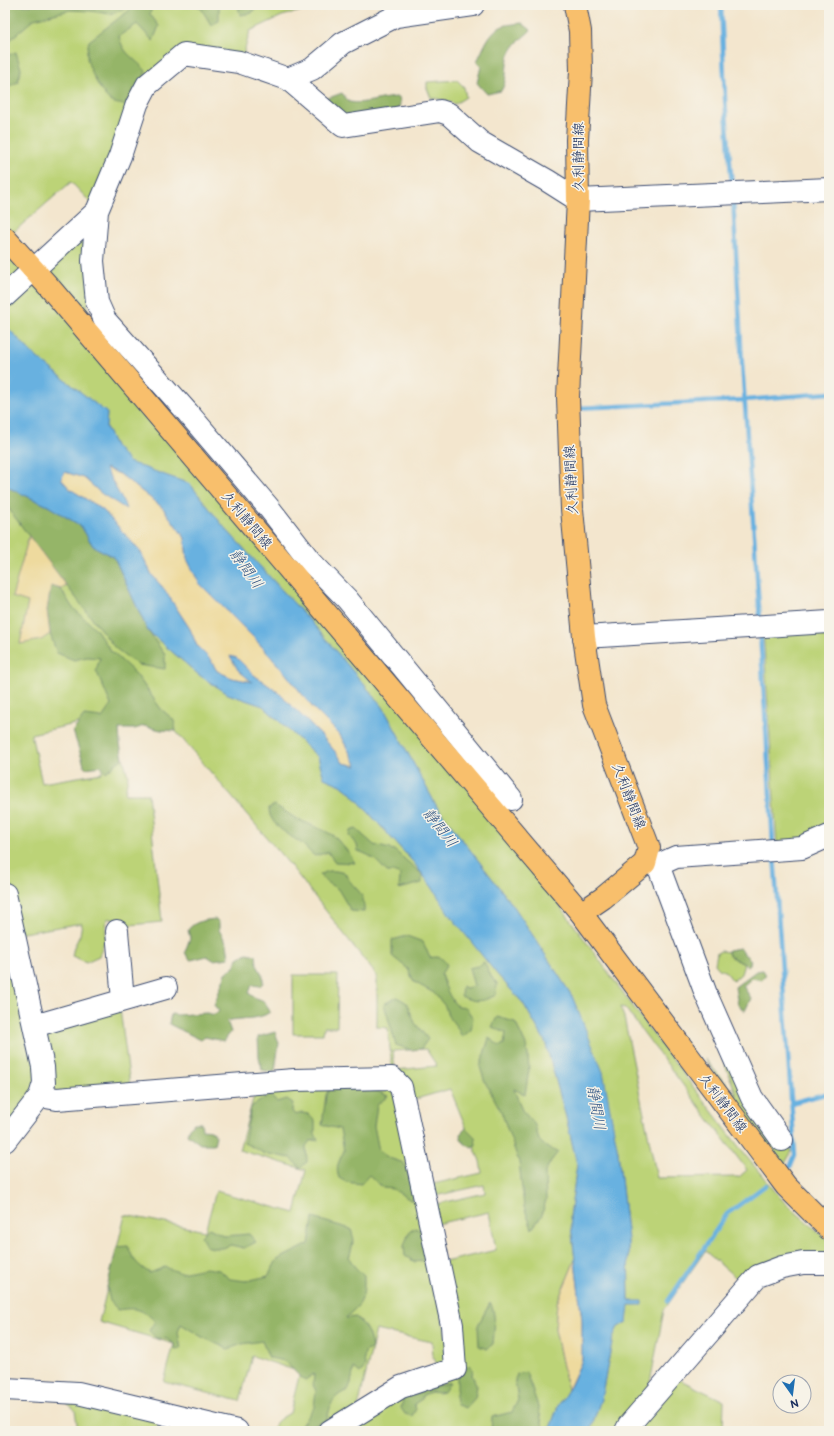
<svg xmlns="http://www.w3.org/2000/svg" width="834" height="1436" font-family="'Balsamiq Sans','Klee One',sans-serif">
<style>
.green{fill:#bcd377;stroke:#6c816a;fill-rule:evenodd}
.forest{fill:#95b568;stroke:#587263}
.sand{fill:#eeda9e;stroke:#84847e}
.water{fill:#68b1e0;stroke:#42709f;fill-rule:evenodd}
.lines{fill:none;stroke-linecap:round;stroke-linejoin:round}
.stream{stroke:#68b1e0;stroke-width:4.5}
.minor-casing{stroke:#3b4a6f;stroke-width:24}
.major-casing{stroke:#3b4a6f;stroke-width:24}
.minor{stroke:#fff;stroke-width:22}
.major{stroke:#f8bf6c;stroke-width:22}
.labels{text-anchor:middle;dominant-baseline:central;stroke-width:3;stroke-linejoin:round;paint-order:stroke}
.street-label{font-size:14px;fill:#1b2f5e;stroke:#f7f3e8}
.water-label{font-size:15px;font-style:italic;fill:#325685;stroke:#f7f3e8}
</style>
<rect width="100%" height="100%" fill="#f7f3e8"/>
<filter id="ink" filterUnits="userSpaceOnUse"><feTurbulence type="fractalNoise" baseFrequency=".025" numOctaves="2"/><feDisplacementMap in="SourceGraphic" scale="8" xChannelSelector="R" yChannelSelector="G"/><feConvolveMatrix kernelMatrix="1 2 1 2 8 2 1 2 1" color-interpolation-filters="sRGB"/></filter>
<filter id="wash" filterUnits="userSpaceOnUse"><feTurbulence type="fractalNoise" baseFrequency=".012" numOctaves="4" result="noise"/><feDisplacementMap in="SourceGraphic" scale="16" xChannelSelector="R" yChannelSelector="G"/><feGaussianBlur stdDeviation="0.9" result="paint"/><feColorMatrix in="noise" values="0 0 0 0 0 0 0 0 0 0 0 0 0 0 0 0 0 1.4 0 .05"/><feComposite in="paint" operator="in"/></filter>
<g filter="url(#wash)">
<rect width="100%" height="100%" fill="#f3e6ce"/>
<!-- green -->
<path class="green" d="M54,5h250l-3,6 -19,5 -32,15 -8,29 -58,-9 -42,31 -48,124 -23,-24 -62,54 -4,-5v-205z
M457,80l7,7 2,10 -11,7 -10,-4 -14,-2 -4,-10v-6z
M92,220v65l-5,22 8,24 -56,-61z
M5,244l23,26 -23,21z
M32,276l459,539 70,92 92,127 93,122 38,46 45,39v18l-87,24 -37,-32 -41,59 -16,83 -25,38h-33l11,-32 12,-62 16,-36 -1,-61 -10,-88 -46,-156 -57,-88 -78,-101 -54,-100 -69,-82 -90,-98 -34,-43 -61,-21 -14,-17 -9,-19 1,-14 -72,-57 -30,-31v-24zM620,1007l5,1 122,162 -8,7 -82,1 -33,-161z
M5,503l160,152 -17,-24 51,44 29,19 35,12 55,51 6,21 17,7 11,9 62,69 82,110 27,30 22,38 21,76 11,47 -7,53 5,43 -18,43 -2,26 13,61 -10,16 -9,25h-218l124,-61 -15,-107 56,-13 -7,-38 -57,13 -4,-19 57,-13 -1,-8 -58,13 -2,-12 58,-13 -2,-12 -30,-72 -44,13 -14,-32 -4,-42 -11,-1v-51l-87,-111 -123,-144 -88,2 -48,11 11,49 60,-10v-8l21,-7 5,18 -3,18h23l14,128 -43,4 -1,-8 -11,1 -2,21 -6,16 -13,6 -14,-6 2,-9 6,-12 2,-12 -65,11 -12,-56zM426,1049l11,17 -42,4 -2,-19z
M829,624v208l-52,14 -14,-217z
M5,908l36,175 -36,53z
M721,951l7,1 1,4 15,8 -3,10 -8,7 -7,-9 -7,-3 -4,-5 2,-11z
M293,975h45l-1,52h-13l-1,7h-30z
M119,1001l12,91 -74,6 -20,-72z
M701,1001l54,95 37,55 -9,16 -29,-36 -49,-72 32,37z
M391,1079l62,289 -16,-4 -4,-7 -1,-15 -56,-12 -19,82 -30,19h-56c4,-10 10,-13 19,-18l10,-41 -48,-16 -12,45 -76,-19 10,-38 -75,-22 26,-107 80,16 11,-40 79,22 11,-43 -67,-20 18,-65z
M674,1377l50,24 -1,30h-93z
M61,1397l116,20 -31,14h-68l-3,-21z"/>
<!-- forest -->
<path class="forest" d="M5,5h130l-25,9 -19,-3 -21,-1 -36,9 -22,19 -7,11z
M136,5h19l-3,2 -2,7 9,12 -6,15 -16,-17 -18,12c5,20 15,21 27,35l-4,11 -13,26c-6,-5 -11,-3 -17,-6 -10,-6 -24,-34 -25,-45 -1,-5 1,-11 2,-16z
M196,5h23v16l-8,4 -10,-17z
M238,5h19l-5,8 -12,2z
M522,23l9,7c-7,7 -15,12 -20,21 -7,12 -2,28 -10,40l-14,3 -10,-11 4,-17 -4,-5c7,-12 11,-30 26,-35 6,-2 13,-2 19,-3z
M16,52l5,17 -3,13 -10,5 -3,-3v-26l4,-3z
M342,93l7,9c17,3 33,-5 50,-5l1,6 -2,12 -58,3 -17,-18z
M5,486l43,20 33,20 12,20 21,11 34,74 17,24v14l-27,-4 -23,-17 -60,-77 -50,-67z
M51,586l10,3 11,18 24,22 15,22 25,23 25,35 13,11 2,11 -15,-1 -17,-4 -9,3h-16l1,15 3,14 -17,14 -4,-6 -17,2 -12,-37 11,-15 18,2 9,-13 -15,-35 4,-12 -13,-1 -13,3 -17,-7 -7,-19 -3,-24z
M275,805l20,13 32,14 8,5 14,16 6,10 -20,-1 -7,-10 -13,4c-6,-4 -9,-9 -14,-13 -13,-9 -32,-18 -32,-35z
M356,829l18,16 20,5 28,24v9l-23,6 1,-14 -7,-3h-6c-10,-11 -14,-16 -29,-21l-1,-6 -8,-9 1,-5z
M328,871h8l9,2c9,19 20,15 19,39l-13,-1 -13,-22 -12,-7 -6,-7z
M216,919l3,4v7l8,14 2,14 -16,2 -6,-4 -16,4 -3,-2 -3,-6 5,-14 -2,-8c6,-9 18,-10 28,-11z
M407,936l16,6 7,16c9,-2 12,-1 17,7l-6,9c4,12 8,24 17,33l8,1 7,10 -2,12 -9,7 -5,-10 -9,-11 -3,-10 -11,-13 -20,-11 -6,-13 -16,-13v-16z
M740,948l3,5 8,7 -3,6 -19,-10 -1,-6z
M247,953l9,2 1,10 6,11v7l-3,3 -8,-1 -3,8c10,10 14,1 21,19 -12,9 -29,5 -43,9l4,11 -7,9 -19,-4 -4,3 -32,-16 2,-10 6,1 30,-2c5,2 9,2 12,-2l-5,-6 12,-32 8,-6 4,-9z
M484,962c5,8 5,14 13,21l-1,12c-14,7 -21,8 -35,1l1,-10 4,2 8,-2 -5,-18 9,-2z
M763,970l3,5 -4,5 -10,-2 -9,8 8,12 -6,13 -7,-6 -3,-18 21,-16z
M397,997l10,6 8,20 13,16 -7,10 -10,1 -15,-5 -12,-41z
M497,1017l18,5 11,23 2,10 1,15 -4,25 -11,-6 8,21 13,15 4,15 7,7 12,5 -7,9 -6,11 1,28 -4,15 -10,14 -8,-22 -5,-45 -18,-51 -16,-29 -5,-15 9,-29 11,8 4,-2 2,-11 -14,-6z
M275,1032l4,11 -4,28 -3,1 -10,-2 -3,-13 -1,-20z
M330,1086l45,4 13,6 -11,9 -3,21 5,25 10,7 15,5 11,28 -3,10 -19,-12 -10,-1 -14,-13 -8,9 -15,-2 -7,-4c-4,-11 0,-17 5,-27l-4,-22 -18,-4 4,-30z
M269,1095l8,7 10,-3 6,4 -1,8 3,4 7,-2 6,1 7,7v13l3,6 -8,1 -4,5 1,16 -7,6 -9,-10 -28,-5 -8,-5 -11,-5 7,-36z
M194,1123h7l1,6 9,1 5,6 -2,8h-14l-13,-10 2,-6z
M466,1128l9,9 1,8 -5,2c-7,-3 -10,-6 -11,-13z
M313,1218l38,11 3,11 -5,18 6,9 9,9c0,10 1,23 -7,31 -4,4 -7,6 -11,11l10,-1c10,9 14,18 16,31l-7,4 -1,6 1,9 -5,6 -6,-5 -3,15 -3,7c-17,7 -17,14 -21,30l-13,5 -14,2 14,-20 2,-16 -3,-6 1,-11 -9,6 -6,-4 -14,-15 -16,-3 -7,-17 -20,3 -14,5 -26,-12 -21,-13 -3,8 3,17 -6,1 -1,-6 -7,-5 -11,-1 -7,-7 6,-10c-13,-12 -19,-14 -37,-11l-8,-9 -3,-14 10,-40 11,-1c5,14 9,19 22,27l15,-6 16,6 24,-5 14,2 11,9 16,2 22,-5 9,-16 32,-16z
M209,1228l16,8 24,-2 7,8 -12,6 -13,-3 -9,3h-9l-7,-2 -5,-10z
M415,1228c13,5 11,20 12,32l-12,2 -10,-6 -1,-10 5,-14z
M490,1303c7,10 4,30 3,41l-6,5 -8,-3 -1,-21z
M469,1365l4,4 -1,6 5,11 -2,12 -9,10 -9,-3c-3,-7 -1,-10 0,-17 0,-3 0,-7 0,-11z
M526,1372l12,34 6,25h-53l1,-14 20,-5 6,-12 -3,-20 2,-6z
M450,1382l-6,10 -5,1 -8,-1 -8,3 -1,4 -8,5 2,5 -4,7 -7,-2 -4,-6 3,-12z"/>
<!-- sand -->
<path class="sand" d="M104,468l16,6 43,34 22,30 2,21 44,55 25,26 30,34 28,35 26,26 17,31 -14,-3 -5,-8 -17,-20 -42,-42 -25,-18 -17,-17 1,12 15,12 -21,-4 -15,-7 -7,-12 -13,-13 -7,-17 -26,-40 -12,-14 -12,-24 -37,-41 -33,-21 -9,-10 4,-7 19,6 18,16 13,-9z
M29,536l38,50 -6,3 -10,-3 -4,24 3,24 -9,6 -21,4 8,-42 -16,-5z
M575,1260l7,60v40l-14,30 -13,-61 2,-26z"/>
<!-- water -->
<path class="water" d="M5,325l30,31 72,57 -1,14 9,19 14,16 61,22 34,43 90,98 69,82 54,100 78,101 57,88 31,76 15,80 10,88 1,61h14v4h-14l-2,18 -9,4 -5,10 -12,62 -11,32h-41l9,-25 13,-21 11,-25v-40l-12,-103 7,-53 -11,-47 -21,-76 -22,-38 -27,-30 -47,-59 -17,-27 -18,-24 -62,-69 -11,-9 -17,-7 -6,-21 -55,-51 -35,-12 -29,-19 -51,-44 -34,-74 -21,-11 -12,-20 -33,-20 -43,-20zM105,468l15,6 43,34 22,30 2,21 12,24 57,57 30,34 28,35 26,26 17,31 -14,-3 -5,-8 -17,-20 -42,-42 -25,-18 -17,-17 -7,-2 8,14 14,12 -20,-4 -15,-7 -7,-12 -13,-13 -7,-17 -26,-40 -12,-14 -12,-24 -37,-41 -33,-21 -9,-10 4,-7 19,6 18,16 24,15 -2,-6z"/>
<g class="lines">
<!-- stream -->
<path class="stream" d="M721,5l4,94 7,88
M733,198l9,165 18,257
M578,408l167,-8 84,-7
M760,631l13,213
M774,855l21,300 -5,12
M791,1103l38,-10
M668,1301l59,-87 39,-29"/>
</g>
</g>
<g filter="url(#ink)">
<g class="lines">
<!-- minor casing -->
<g class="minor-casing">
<path id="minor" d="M288,79l24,-10 31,-26 53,-27 77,-11
M5,296l92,-85
M584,637l245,-15
M511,799l-164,-200 -36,-37 -42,-54 -81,-95 -83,-93 -8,-18 -4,-41 4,-50 23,-55 17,-52 10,-19 37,-31 55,8 49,17 55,47 97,-15 9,3 31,28 68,39 30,19 251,-11
M645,863l13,2 18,-8 126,-9 27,-12
M658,865l48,129 46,104 30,42
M5,894l38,173 1,16 -4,13 -35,45
M117,931l6,69
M34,1026l132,-38
M40,1096l17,3 237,-19 98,-2 9,9 51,238 3,44 -54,18 -71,44
M5,1389l73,4 159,38
M626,1431l3,-6 129,-149 24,-9 21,-4h26"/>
</g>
<!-- major casing -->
<g class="major-casing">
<path id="major" d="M575,5l5,26 1,40 -4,69 1,60 -10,197 4,112 12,128 10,68 55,143 -4,15 -42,35 -22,15
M5,238l45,50 531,625 205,273 43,43"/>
</g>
<!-- minor -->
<use href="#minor" class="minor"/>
<!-- major -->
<use href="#major" class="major"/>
</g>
</g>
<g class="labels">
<!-- street labels -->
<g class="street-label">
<text transform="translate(578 157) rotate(-90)">久利静間線</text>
<text transform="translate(571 480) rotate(-93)">久利静間線</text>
<text transform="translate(247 520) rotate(50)">久利静間線</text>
<text transform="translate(629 796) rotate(69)">久利静間線</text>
<text transform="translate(723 1103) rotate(53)">久利静間線</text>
</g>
<!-- water labels -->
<g class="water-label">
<text transform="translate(246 569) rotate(54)">静間川</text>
<text transform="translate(440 828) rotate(52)">静間川</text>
<text transform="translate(596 1108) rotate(80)">静間川</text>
</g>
</g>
<!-- margin -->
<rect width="834" height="1436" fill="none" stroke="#f7f3e8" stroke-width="20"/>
<!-- north arrow -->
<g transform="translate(792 1394) rotate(166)"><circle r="19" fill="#f7f3e8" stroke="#9fa5b1"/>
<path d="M0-3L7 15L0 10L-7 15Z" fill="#1f6fb2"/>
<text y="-6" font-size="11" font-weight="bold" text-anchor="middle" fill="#1b2f5e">N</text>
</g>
</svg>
